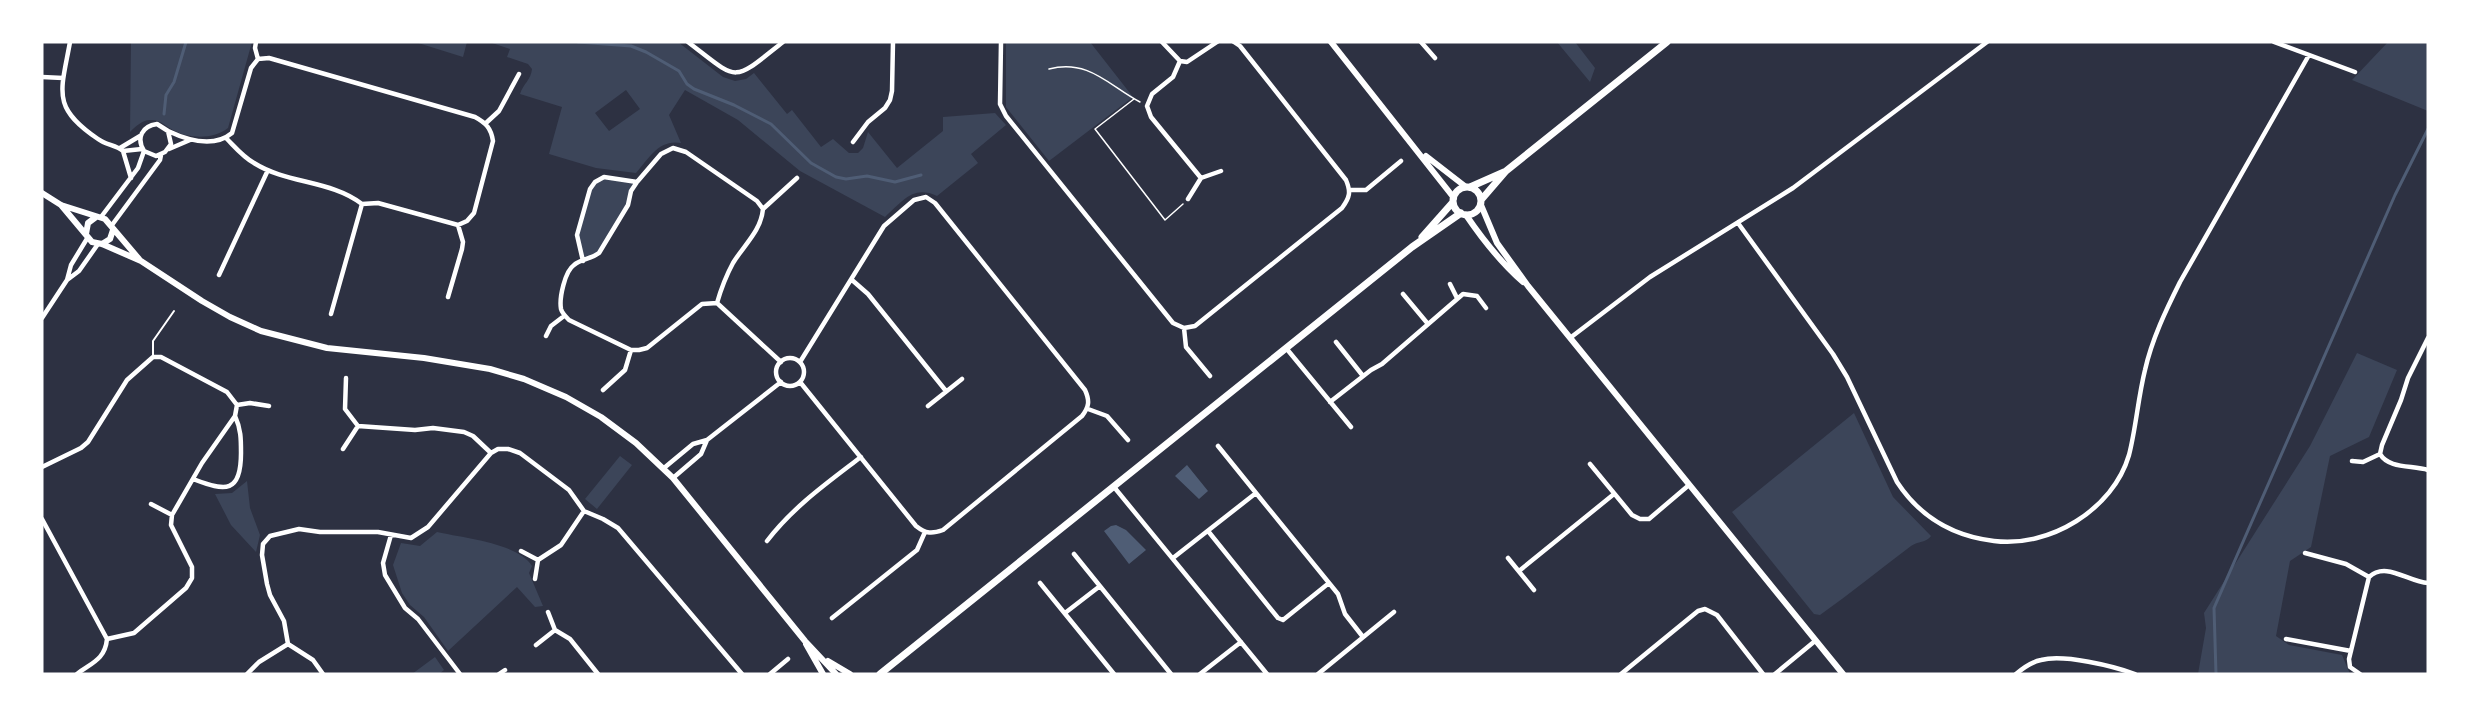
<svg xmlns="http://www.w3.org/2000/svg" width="2470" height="716" font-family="'Titillium Web',sans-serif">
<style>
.green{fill:#3c4559;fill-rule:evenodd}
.water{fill:#4f5d75}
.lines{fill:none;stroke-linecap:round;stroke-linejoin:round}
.stream{stroke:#4f5d75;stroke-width:3}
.path{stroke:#fff;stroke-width:1.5}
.service{stroke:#fff;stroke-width:2}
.minor{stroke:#fff;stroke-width:4.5}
.tertiary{stroke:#fff;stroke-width:6}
.secondary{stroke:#fff;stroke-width:7}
</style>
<rect width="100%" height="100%" fill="#2d3142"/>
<!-- green -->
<path class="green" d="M131,42h121l-24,86c-13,11 -38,11 -53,3 -9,-4 -14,-12 -25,-11 -8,0 -15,7 -20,12z
M415,42h52l-4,15z
M489,42h189l45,35 12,4 11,-2 8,-6 33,41 5,-4 29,37 12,-8 16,14h9l5,-5 5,-16 29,36 46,-37v-14l52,-4 11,12 -35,29 7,9 -41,33c-24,-11 -34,5 -52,21l-85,-46 -62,-51 -53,-30 -16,25 12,28c-22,-4 -32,15 -45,30l-40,-5 -47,-14 13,-47 -42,-13c3,-10 11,-14 12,-25l-4,-5 -21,-7 3,-8zM626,90l14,19 -31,22 -14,-18z
M1006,42h84l43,55 -84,64 -43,-54z
M1557,42h18l20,26 -5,14z
M2388,42h40v69l-76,-31z
M604,177l33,5 -6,9 -3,14 -29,48 -16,8 -6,-26 13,-46 5,-7z
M2357,353l40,17 -28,67 -39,19 -19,91 -21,14 -14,75 13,9 53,10 8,19h-152l8,-46 -2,-15 106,-167z
M1854,413l39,84 38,39c-5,7 -13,5 -20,10 -31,23 -60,47 -91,69l-6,-1 -82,-102z
M620,456l12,9 -35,44 -12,-10z
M247,481l3,27 10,27 -4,17 -25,-27 -16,-31 17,-1z
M437,532c26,6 81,11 95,34l-3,7 14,33 -8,1 -18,-20 -69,64 -24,-34 -14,-12 -8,-12 -9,-28 8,-22 19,3z
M435,657l9,13 -5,4h-27z"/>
<!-- water -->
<path class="water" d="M1187,465l21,26 -9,8 -24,-23z
M1116,525l10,5 20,20 -17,14 -25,-33 7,-5z"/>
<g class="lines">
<!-- stream -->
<path class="stream" d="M578,42l53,4 15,6 33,19 8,13 7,5 40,16 37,19 40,39 25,14 10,2 21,-3 28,6 26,-7
M164,114l2,-19 8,-13 12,-40
M2216,674l-2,-66 181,-413 33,-66"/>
<!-- path -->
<path class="path" d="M1049,69c40,-10 59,16 91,33
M1134,99l-39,30 70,91 18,-16"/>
<!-- service -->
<path class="service" d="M153,357v-16l21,-30"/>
<!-- minor -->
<path class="minor" d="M70,42c-9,50 -19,65 28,97 8,6 18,6 25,12l19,-2
M256,42l-1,6 3,11
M688,42c52,40 43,41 95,0
M1001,42l-1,62 6,12 167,207 11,5 11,-2 147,-118c8,-11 9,-16 4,-28l-106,-134 -6,-4
M1162,42l18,19 7,1 30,-20
M1421,42l14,16
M2274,42l81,30
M1180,61l-7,16 -21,17 -5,12 4,11 50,61
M42,77l21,1
M486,123l13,-12 20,-37
M168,131c19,9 46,17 64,2l19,-65 7,-9 11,-1 206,59c11,6 16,11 18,24l-19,72 -7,8 -9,4 -80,-22 -16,1c-31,-24 -75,-20 -108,-41 -11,-6 -19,-16 -28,-25
M853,142l15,-20 17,-14 5,-8 2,-9 1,-49
M120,148l20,-12
M673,148l13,4 71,49 6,8c-2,22 -19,36 -30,54 -7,13 -12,26 -16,40l-15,1 -55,44 -8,2h-8l-62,-30c-3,-3 -7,-7 -8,-11 -2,-11 4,-38 13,-44 7,-6 17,-6 25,-12l29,-48 3,-14 6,-9 24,-28z
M169,149l21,-9
M123,151l8,27
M1350,190h16l35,-29
M1188,199l13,-21 20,-7
M763,209l34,-31
M101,217l37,-49 6,-17c-8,-13 -2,-25 13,-27l11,7 3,13 -6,8 -9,4 -12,-5
M1738,223l95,131 14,23 50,105c23,35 55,54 97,59 55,7 119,-31 135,-86 7,-27 9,-57 16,-85 7,-31 21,-60 35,-88l129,-227
M112,225l48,-65 1,-5
M583,261l-6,-26 13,-46 5,-7 9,-5 33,5
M219,275l49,-105
M67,280l12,-9 19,-27
M852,280l16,14 78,97
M1450,284l7,14
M1403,294l25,30
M448,297l14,-48 1,-7 -5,-17
M717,303l64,59
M331,314l31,-110
M42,318l25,-38 4,-15 17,-28
M1184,328l2,19 24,29
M546,336l5,-10 13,-10
M1570,338l80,-61 143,-89 194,-146
M2428,338l-20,40 -7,22 -19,45 -2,9c9,15 32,11 48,16
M1336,342l27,34
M1286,348l65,79
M776 372a14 14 0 1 1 28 0a14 14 0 1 1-28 0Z
M800,362l84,-136 30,-26 12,-3 9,6 150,187c5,11 4,17 -3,26l-139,114c-11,4 -17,4 -27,-4l-116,-144
M346,378l-1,31 13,17 57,4 18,-2 31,4 9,4 18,17
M603,390l22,-20 6,-20
M1330,402l41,-32 11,-6 81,-70 14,2 9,12
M237,405l13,-2 19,3
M928,406l34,-27
M1088,409l19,7 21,24
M1218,446l38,47
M343,449l15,-23
M2352,461l11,1 17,-8
M1590,464l42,51 8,4h9l40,-34
M42,467l39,-19 7,-6 39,-62 26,-23h8l66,35 10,13 -2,11 -33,47 -30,52 -1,10 21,42v11l-6,10 -52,45 -27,6
M664,468l29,-24 14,-4 74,-58
M673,478l28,-24 6,-14
M193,479c33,13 48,14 48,-26 0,-14 0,-24 -6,-37
M1114,487l153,187
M151,504l21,11
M42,519l65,120c-2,21 -16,24 -30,35
M1208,531l70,87 5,2 46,-37
M391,535l-8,28 2,12 20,33 13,11 42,55
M767,541c26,-34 60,-58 94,-84
M521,551l17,9 -3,19
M2305,553l41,11 23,13
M1074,554l97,120
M1173,558l83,-65 82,101 7,20 18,23
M1508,558l26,32
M538,560l23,-15 23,-34
M1519,571l95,-77
M1040,583l74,91
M548,612l7,18 15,9 28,35
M1065,613l35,-27
M832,618l85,-68 8,-18
M2286,639l65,12
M536,645l19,-15
M247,674l12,-12 29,-18
M323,674l-10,-14 -25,-16 -4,-23 -14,-26 -3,-11 -5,-29 1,-11 7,-8 29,-7 21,3h58l33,6 17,-11 63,-74 7,-4h10l12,4 49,37 15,21 19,8 15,9 124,146
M499,674l6,-4
M770,674l18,-15
M1200,674l41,-32
M1318,674l76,-62
M1621,674l77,-63 7,-2 12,6 46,59
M1775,674l40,-33
M2016,674c7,-6 15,-12 25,-14 23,-6 72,6 94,14
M2360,674l-10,-7 -1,-8 20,-82c17,-16 39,5 59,6"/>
<!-- tertiary -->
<path class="tertiary" d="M1331,42l123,156
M1426,156l40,31
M42,193l19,12 44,14 34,40
M61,205l31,37 10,2 39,17 61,40 28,16 31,14 66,17 97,10 66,11 34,10 42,18 35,20 35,26 37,35 132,163 31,33
M1481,205l16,38 31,43 315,388
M1466,215c17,25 34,47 57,67
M86,234l2,-11 8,-6
M102,244l8,-5 3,-9
M806,644l17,30
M828,661l22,13"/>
<!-- secondary -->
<path class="secondary" d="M1470,187l34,-15
M1453 201a14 14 0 1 1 28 0a14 14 0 1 1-28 0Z
M1481,200l25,-29 161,-129
M1422,237l31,-35
M880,674l532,-427 49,-34"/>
</g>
<!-- border -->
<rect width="2470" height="716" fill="none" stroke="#ffffff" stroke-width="87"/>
</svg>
